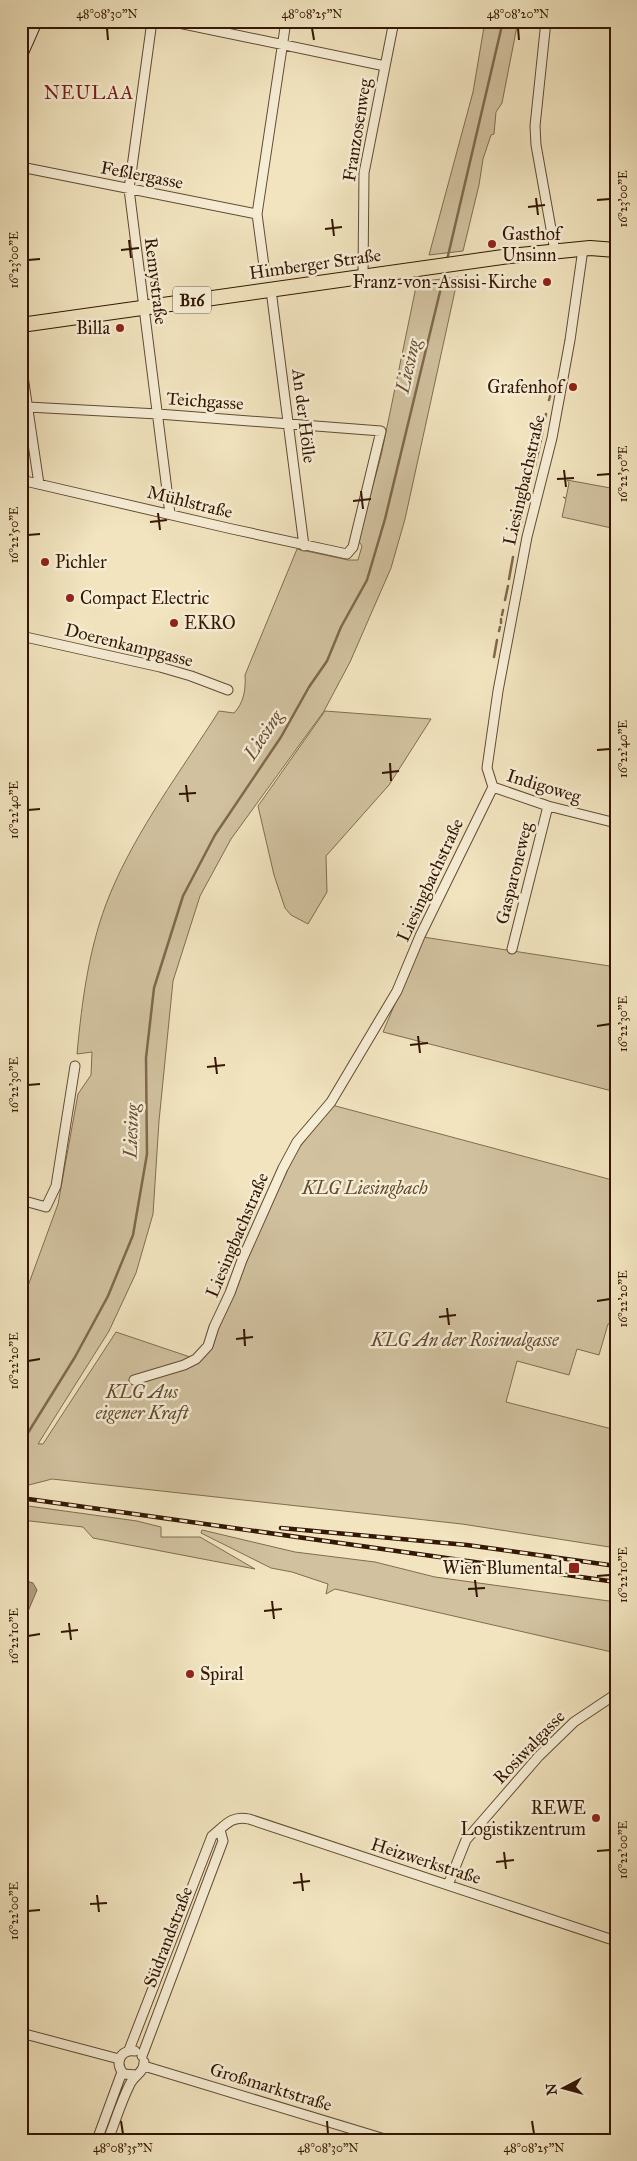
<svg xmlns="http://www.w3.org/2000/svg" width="637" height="2161" font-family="'IM FELL Great Primer',serif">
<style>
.green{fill:#d1c19f;stroke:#826c50}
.water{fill:#b19e7f;stroke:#7f684d}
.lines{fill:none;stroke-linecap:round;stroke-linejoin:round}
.stream{stroke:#7f684d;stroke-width:2.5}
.street-casing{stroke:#634a31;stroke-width:11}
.secondary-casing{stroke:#341602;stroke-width:14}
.primary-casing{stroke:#341602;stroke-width:16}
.street{stroke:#f6edd5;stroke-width:9}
.secondary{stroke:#f6edd5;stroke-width:12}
.primary{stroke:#f1e4bf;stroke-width:14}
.rail-casing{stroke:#341602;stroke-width:4.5}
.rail{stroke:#f6edd5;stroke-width:2.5;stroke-dasharray:8;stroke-linecap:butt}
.ticks{fill:none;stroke:#341602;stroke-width:2}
.poi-dot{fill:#8f2418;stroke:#f6edd5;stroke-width:2}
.labels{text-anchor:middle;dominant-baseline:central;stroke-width:5;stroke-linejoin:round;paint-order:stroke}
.shield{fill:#f6edd5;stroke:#6e5641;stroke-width:1}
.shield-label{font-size:16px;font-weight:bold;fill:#341602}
.street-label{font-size:18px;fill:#341602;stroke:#f6edd5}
.poi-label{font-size:18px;fill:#341602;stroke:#f6edd5;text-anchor:start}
.park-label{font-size:18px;font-style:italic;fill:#634931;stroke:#f6edd5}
.neighbourhood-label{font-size:19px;letter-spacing:1px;fill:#7a1f14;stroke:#f6edd5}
.water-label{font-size:19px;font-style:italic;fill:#664c34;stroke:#f6edd5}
.neatline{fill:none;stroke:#341602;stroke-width:2}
.ticks-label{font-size:12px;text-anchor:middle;fill:#341602}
</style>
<rect width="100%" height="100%" fill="#f1e4bf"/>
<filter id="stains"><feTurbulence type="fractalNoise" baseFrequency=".004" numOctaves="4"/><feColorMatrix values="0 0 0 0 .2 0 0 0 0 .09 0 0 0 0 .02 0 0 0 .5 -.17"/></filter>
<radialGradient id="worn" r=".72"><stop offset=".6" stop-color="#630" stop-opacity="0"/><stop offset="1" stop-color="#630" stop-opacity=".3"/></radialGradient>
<!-- green -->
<path class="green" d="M485,21h33l-16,82 -6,9 -2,22 -3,1 -8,24 -4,26 -16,66 -34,4 44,-163z
M458,277l-53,242 -14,49 -41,94 -26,49 -93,128 -31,57 -27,85 -14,140 -6,93 -17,59 -27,58 -71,113h5l73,-112 80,27 23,-31 13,-31 10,-33 30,-65 24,-47 36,-47 284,76v145l-8,-2 -9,31 -22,-6 -8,26 -52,-14 -11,41 110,28v118l-154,-24 -410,-45 -31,8v-182l37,-101 20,-110 13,-19 1,-23 -15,2c5,-54 12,-109 33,-160 27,-65 71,-123 109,-183l15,2c10,-10 12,-25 11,-38l52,-126 51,11h10l4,-14 -4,-6 23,-84 36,-174z
M567,480l49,9v40l-54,-12 4,-18 -3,-2 3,1 3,-15z
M325,711l106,8 -42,66 -63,71 1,36 -19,32 -17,-9 -6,-7 -11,-33 -16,-69z
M423,937l193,30v125l-233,-60z
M21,1505l116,16 24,6v10h39l55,32 -162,-31 -10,-11 -62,-7z
M202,1530l93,22 80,10 60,15 181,25v51l-281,-64 -9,5 2,-10 -36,-12 -21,-4 -70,-35z"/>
<!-- water -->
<path class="water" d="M21,1579l12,4 4,7 -16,38z"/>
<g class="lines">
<!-- stream -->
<path class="stream" d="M447,260l56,-239
M549,400l2,-7
M544,423l2,-9
M537,458l6,-28
M535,466l1,-4
M533,474v-2
M516,544l10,-43
M509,579l4,-22
M505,600l3,-14
M502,615l1,-5
M501,623v-4
M499,631l1,-4
M494,657l3,-17
M21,1444l54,-87 33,-61 25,-61 14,-81 -1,-96 8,-70 29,-92 32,-61 66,-98 28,-50 18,-26 14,-34 26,-47 18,-61 60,-248"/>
<!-- street casing -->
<g class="street-casing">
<path id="street" d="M152,21l-23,168 41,325
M169,21l216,45
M546,21l-11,105 1,19 19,106
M21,167l236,47
M264,266l-7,-52 29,-193
M363,276l1,-103 30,-152
M271,290l33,256
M21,363l18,121
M21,480l211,49 115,25 6,-7 28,-116 -223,-17 -130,-7
M21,636l139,31 31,9 37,14
M493,787l-6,-19 11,-77 29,-154 25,-99 18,-98 13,-91
M493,787l55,19 68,17
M512,949l36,-143
M21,1200l25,7 10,-21 19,-120
M134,1380l50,-15 12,-6 12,-13 6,-19 16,-34 12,-33 41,-92 14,-26 34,-40 66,-111 23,-55 73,-149
M448,1885l18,-45 73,-84 35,-34 42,-28
M21,2033l98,26
M129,2050l83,-214c13,-10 19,-21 37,-17l367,122
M135,2051c-15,-2 -21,13 -11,23l12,1
M142,2056l81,-215 -3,-11
M144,2066l244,74
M97,2140l25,-68
M108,2140c7,-18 13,-38 22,-56 4,-9 14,-11 14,-22"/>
</g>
<!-- secondary casing -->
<g class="secondary-casing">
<path id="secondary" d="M21,55l15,-34"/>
</g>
<!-- primary casing -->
<g class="primary-casing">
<path id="primary" d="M21,325l489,-69 80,-8 26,2"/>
</g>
<!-- street -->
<use href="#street" class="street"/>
<!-- secondary -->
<use href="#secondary" class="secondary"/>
<!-- primary -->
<use href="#primary" class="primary"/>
<!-- rail casing -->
<g class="rail-casing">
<path id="rail" d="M21,1498l595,84
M281,1528l186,17 149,21"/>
</g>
<!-- rail -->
<use href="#rail" class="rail"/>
</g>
<!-- ticks -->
<path class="ticks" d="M107,28l1,12M312,28l2,12M518,28l1,12M536,198l2,17M597,200l13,-1M528,207l17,-2M332,219l2,17M325,229l17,-2M129,240l2,18M121,250l18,-2M28,260l12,-1M564,470l2,17M597,475l13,-1M557,479l17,-1M361,491l2,18M353,501l18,-2M158,513l2,17M150,522l17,-2M28,535l12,-1M597,750l13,-1M390,763l1,18M382,773l17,-2M186,785l2,17M179,794l17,-1M28,810l12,-1M597,1026l13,-2M418,1036l2,17M410,1045l18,-2M215,1057l2,17M207,1067l18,-2M28,1085l12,-1M597,1301l13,-2M447,1308l2,17M439,1317l17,-2M244,1329l1,17M236,1339l17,-2M28,1361l12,-2M597,1576l13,-1M475,1580l2,17M468,1589l17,-1M272,1601l2,18M264,1611l18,-2M69,1623l2,17M61,1632l17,-2M28,1636l12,-2M597,1851l13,-1M504,1852l2,17M496,1862l18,-2M301,1873l2,18M293,1883l17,-2M97,1895l2,17M90,1904l17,-1M28,1911l12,-1M121,2121l2,13M327,2121l1,13M532,2121l2,13"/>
<!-- markers -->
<g class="poi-dot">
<circle cx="492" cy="244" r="5"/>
<circle cx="547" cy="282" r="5"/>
<circle cx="120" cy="328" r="5"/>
<circle cx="573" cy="387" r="5"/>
<circle cx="45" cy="562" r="5"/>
<circle cx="70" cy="598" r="5"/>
<circle cx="174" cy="623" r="5"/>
<rect x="568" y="1562" width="12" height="12" rx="2.5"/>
<circle cx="190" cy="1674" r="5"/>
<circle cx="596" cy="1818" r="5"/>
</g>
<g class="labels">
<!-- shield labels -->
<rect class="shield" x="173" y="286.5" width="38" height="27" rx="4"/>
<g class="shield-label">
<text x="192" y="300">B16</text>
</g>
<!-- street labels -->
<g class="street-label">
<text transform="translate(357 130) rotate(-81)">Franzosenweg</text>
<text transform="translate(142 175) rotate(11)">Feßlergasse</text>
<text transform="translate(315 264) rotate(-8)">Himberger Straße</text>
<text transform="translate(156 281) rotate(83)">Remystraße</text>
<text transform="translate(205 401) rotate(4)">Teichgasse</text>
<text transform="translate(304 416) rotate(83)">An der Hölle</text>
<text transform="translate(524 480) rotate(-77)">Liesingbachstraße</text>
<text transform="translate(190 502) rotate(14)">Mühlstraße</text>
<text transform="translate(129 645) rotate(14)">Doerenkampgasse</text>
<text transform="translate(544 786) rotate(17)">Indigoweg</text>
<text transform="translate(514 873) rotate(-76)">Gasparoneweg</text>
<text transform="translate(430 880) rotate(-65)">Liesingbachstraße</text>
<text transform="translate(237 1235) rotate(-67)">Liesingbachstraße</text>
<text transform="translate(529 1747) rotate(-46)">Rosiwalgasse</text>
<text transform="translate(426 1861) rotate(18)">Heizwerkstraße</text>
<text transform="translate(168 1937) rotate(-69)">Südrandstraße</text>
<text transform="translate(271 2087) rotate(17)">Großmarktstraße</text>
</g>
<!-- poi labels -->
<g class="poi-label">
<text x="502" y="234">Gasthof<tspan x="502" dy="21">Unsinn</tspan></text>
<text x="537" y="282" text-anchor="end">Franz-von-Assisi-Kirche</text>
<text x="110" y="328" text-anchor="end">Billa</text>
<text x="563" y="387" text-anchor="end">Grafenhof</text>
<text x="55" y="562">Pichler</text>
<text x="80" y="598">Compact Electric</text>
<text x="184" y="623">EKRO</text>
<text x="563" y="1568" text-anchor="end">Wien Blumental</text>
<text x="200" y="1674">Spiral</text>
<text x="586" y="1808" text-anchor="end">REWE<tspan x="586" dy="21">Logistikzentrum</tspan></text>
</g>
<!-- park labels -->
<g class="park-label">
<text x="365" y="1188">KLG Liesingbach</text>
<text x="465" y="1340">KLG An der Rosiwalgasse</text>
<text x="142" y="1392">KLG Aus<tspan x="142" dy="21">eigener Kraft</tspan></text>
</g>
<!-- neighbourhood labels -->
<g class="neighbourhood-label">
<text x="89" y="92">NEULAA</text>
</g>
<!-- water labels -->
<g class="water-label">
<text transform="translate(408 366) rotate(-77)">Liesing</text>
<text transform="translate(263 735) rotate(-57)">Liesing</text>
<text transform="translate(131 1131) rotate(-88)">Liesing</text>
</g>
</g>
<!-- margin -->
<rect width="637" height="2161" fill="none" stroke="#f1e4bf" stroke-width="55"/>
<!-- north arrow -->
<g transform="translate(564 2088) rotate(264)" stroke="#f6edd5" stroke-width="4" paint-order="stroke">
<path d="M0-4L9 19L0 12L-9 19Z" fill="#341602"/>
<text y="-8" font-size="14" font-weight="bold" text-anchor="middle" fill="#341602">N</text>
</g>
<rect x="28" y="28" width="582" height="2106" class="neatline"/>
<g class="ticks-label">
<text x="107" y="18">48°08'30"N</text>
<text x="312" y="18">48°08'25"N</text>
<text x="518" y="18">48°08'20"N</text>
<text transform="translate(623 199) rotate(-90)" y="4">16°23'00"E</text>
<text transform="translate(14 260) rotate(-90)" y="4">16°23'00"E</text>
<text transform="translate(623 474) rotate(-90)" y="4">16°22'50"E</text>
<text transform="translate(14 535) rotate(-90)" y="4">16°22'50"E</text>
<text transform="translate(623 749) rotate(-90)" y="4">16°22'40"E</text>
<text transform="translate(14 810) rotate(-90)" y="4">16°22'40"E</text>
<text transform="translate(623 1024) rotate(-90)" y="4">16°22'30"E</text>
<text transform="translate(14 1085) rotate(-90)" y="4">16°22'30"E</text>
<text transform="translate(623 1299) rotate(-90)" y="4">16°22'20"E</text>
<text transform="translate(14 1361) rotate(-90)" y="4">16°22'20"E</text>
<text transform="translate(623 1575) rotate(-90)" y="4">16°22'10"E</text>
<text transform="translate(14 1636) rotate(-90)" y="4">16°22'10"E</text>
<text transform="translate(623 1850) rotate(-90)" y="4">16°22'00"E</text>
<text transform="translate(14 1911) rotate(-90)" y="4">16°22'00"E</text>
<text x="123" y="2152">48°08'35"N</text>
<text x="328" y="2152">48°08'30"N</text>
<text x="534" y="2152">48°08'25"N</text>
</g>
<rect width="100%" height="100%" filter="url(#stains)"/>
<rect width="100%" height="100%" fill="url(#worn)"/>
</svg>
